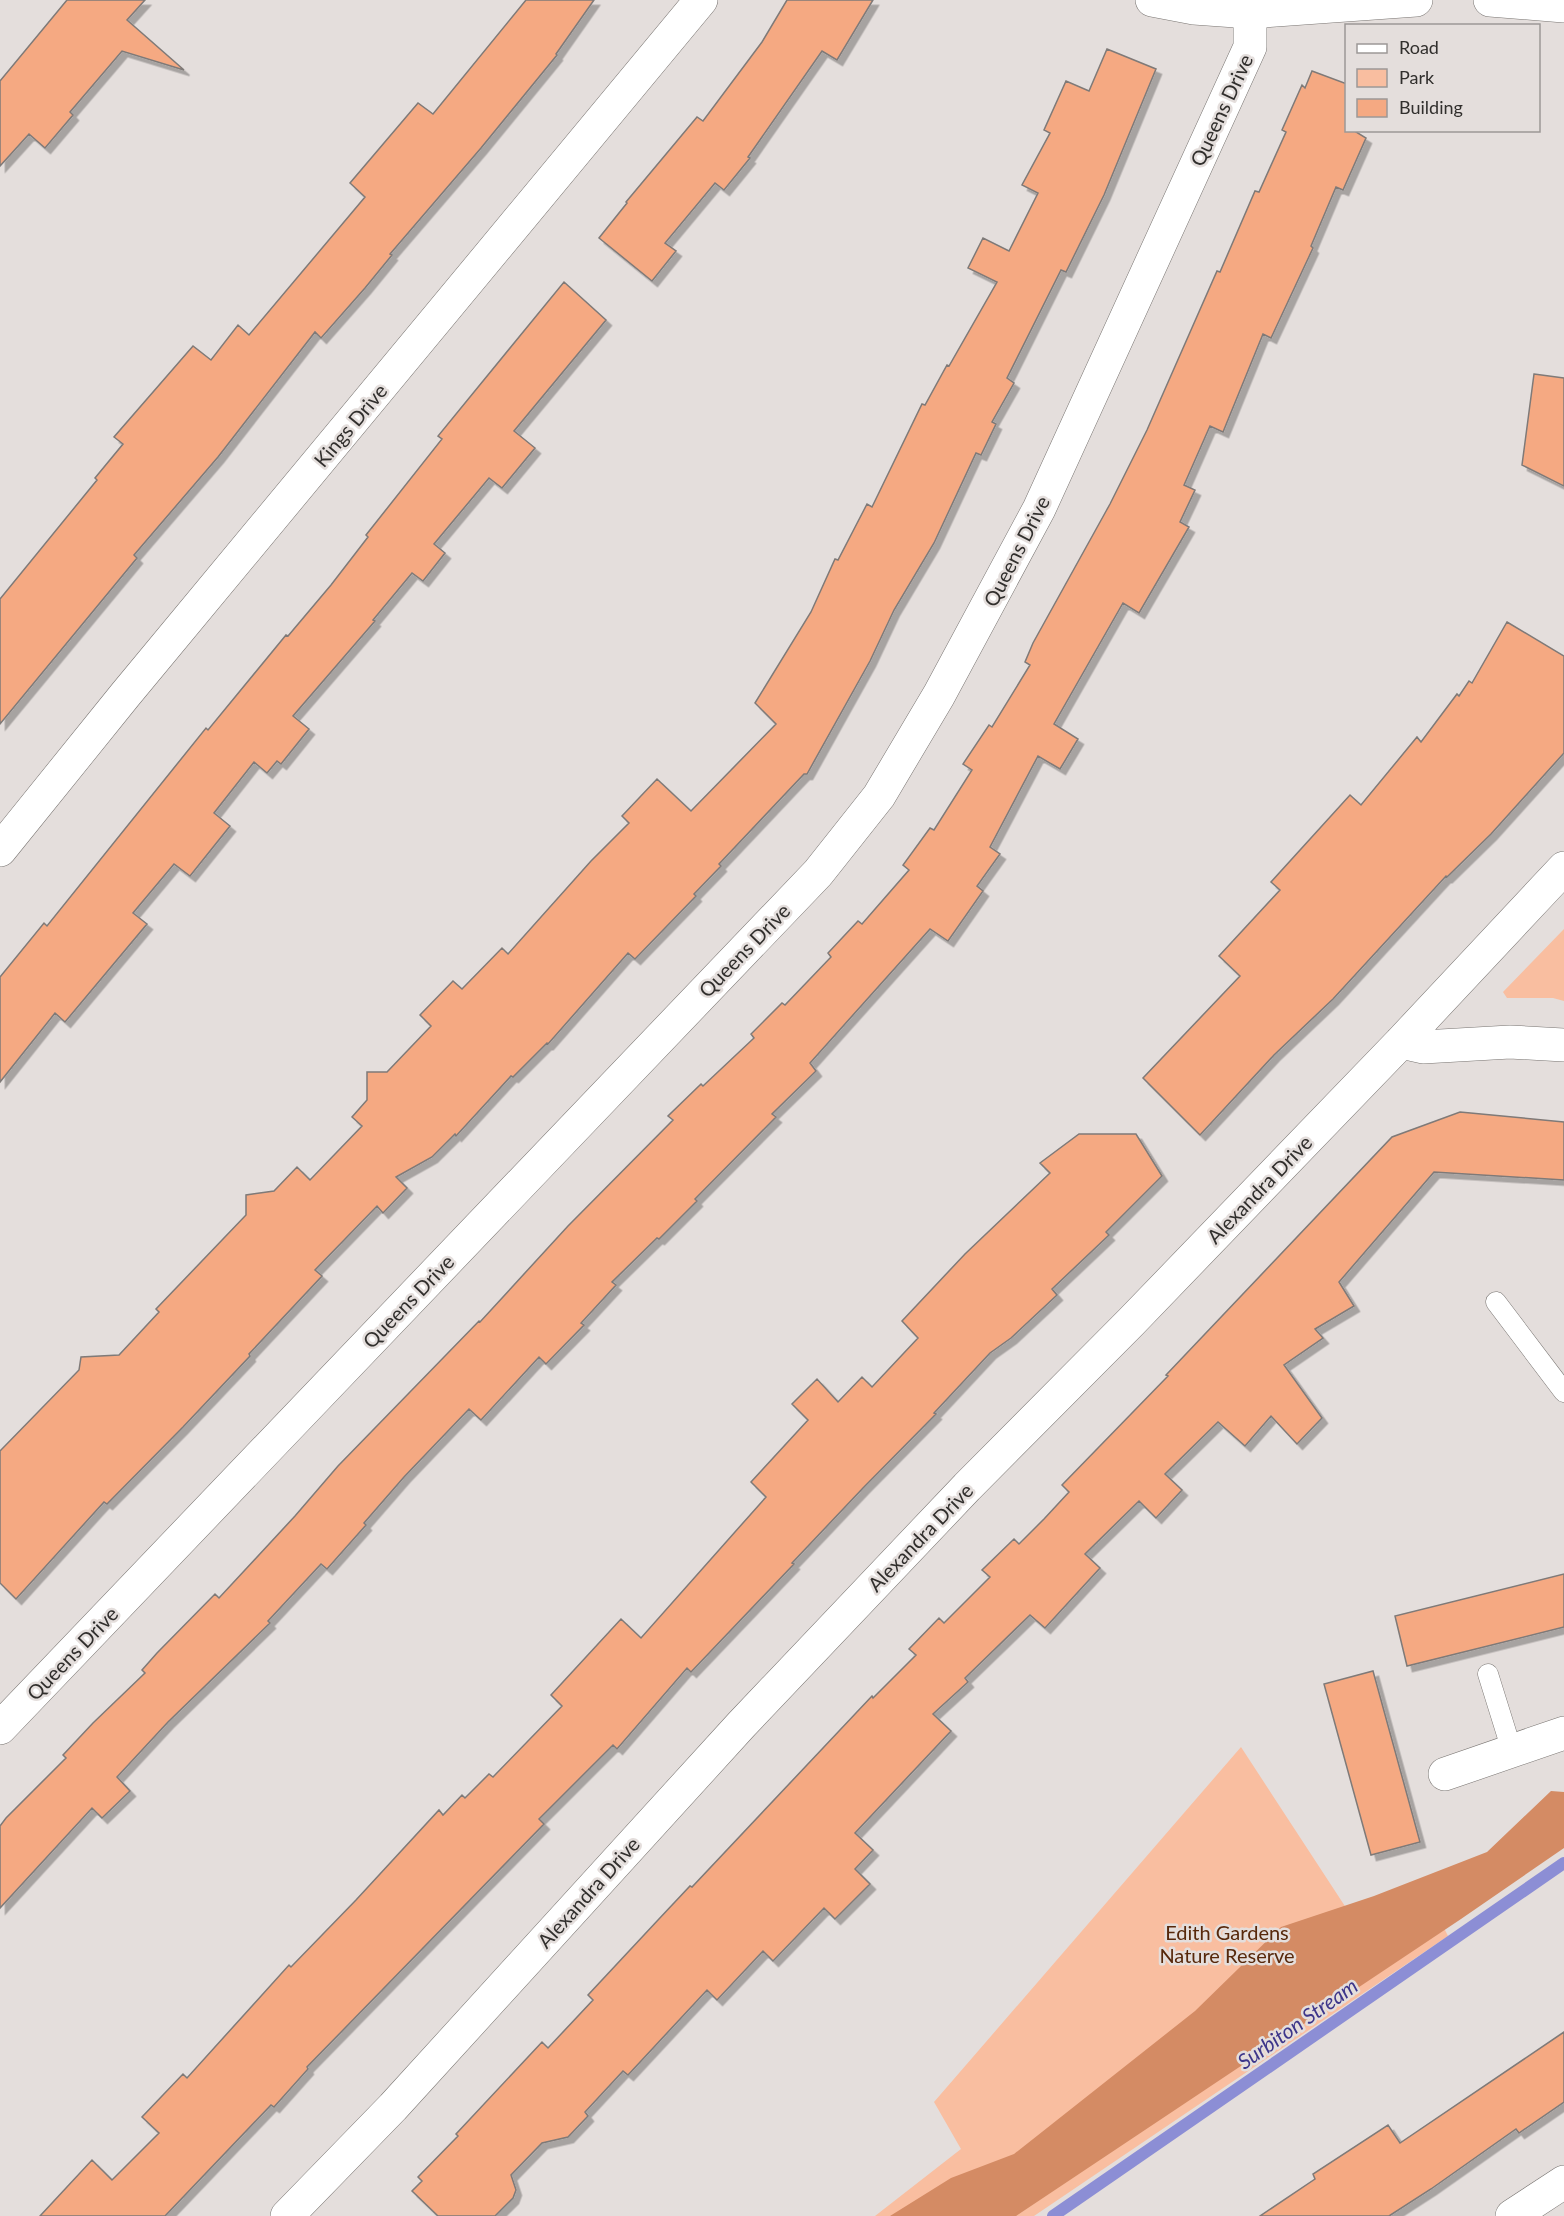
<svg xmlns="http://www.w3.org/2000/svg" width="1564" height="2216" font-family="Lato,sans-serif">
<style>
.green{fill:#f9bea0}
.forest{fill:#d48b64}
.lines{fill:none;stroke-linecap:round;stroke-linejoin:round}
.stream{stroke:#8c8ed5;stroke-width:12}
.building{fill:#f5a982;stroke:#7f7a78;stroke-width:1.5;filter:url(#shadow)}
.service-casing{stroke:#787471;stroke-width:21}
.minor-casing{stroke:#787471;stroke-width:34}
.tertiary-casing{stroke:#787471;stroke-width:34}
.service{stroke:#fff;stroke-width:20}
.minor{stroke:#fff;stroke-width:33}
.tertiary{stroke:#fff;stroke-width:33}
.labels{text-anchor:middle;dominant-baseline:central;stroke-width:5;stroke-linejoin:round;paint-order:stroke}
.street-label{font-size:20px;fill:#312f2d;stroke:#e4dedc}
.park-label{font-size:20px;fill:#57280b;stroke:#e4dedc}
.water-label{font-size:21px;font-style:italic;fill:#3d368a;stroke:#e4dedc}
</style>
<defs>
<filter id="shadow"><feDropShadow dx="5.5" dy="5.5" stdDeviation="0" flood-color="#0004"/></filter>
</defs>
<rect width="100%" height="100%" fill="#e4dedc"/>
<!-- green -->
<path class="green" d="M1564,929v72l-11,-3h-46l-4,-6z
M1241,1747l113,173 71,-30 23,46 -414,280h-159l86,-67 -27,-47z"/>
<!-- forest -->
<path class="forest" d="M1551,1791l13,1v56l-103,71 -445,297h-126l61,-38 63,-24 181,-143 86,-84 93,-31 113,-44z"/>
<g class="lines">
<!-- stream -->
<path class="stream" d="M1053,2216l511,-353"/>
</g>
<!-- building -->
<path class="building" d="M67,0h78l-18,20 57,50 -62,-19 -52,61 3,3 -28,33 -16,-14 -29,32v-85z
M526,0h68l-38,54 1,1 -76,93 -91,106 2,1 -27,33 -44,50 -6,-6 -97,125 -84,98 3,3 -137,166v-125l97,-119 -2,-2 28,-34 -9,-7 79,-91 18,14 27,-35 11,10 116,-138 -15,-14 68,-80 15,11z
M787,0h86l-36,60 -15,-9 -74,106 2,1 -26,32 -9,-7 -50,60 11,8 -24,30 -53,-43 28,-35 -1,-1 71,-85 6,4 59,-79z
M1107,49l49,20 -52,126 -38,77 -5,-2 -54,108 7,5 -22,39 4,2 -15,31 -5,-2 -42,90 -40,67 -24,51 -63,113h-3l-85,90 2,2 -27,28 2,2 -61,63 -7,-6 -80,91 -1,-1 -34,34 -2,-1 -55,60 -1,-2 -23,23 -36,20 11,11 -24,25 -6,-7 -62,64 7,6 -73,78 1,2 -67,71 -76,77 -3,-2 -88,97 -16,-16v-132l79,-81 2,-13 38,-2 40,-43 -3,-3 90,-94v-20l28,-4 23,-24 13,13 52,-54 -10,-9 15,-17v-28h20l44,-46 -11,-11 33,-34 9,8 40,-41 6,6 83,-93 38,-38 -7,-7 35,-37 34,32 85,-87 -21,-21 56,-91 24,-53 3,1 29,-56 5,3 50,-103 3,1 22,-40 2,1 48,-84 -29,-14 15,-30 26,13 29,-58 -16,-8 28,-52 -6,-3 22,-49 23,10z
M1312,71l35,13v46h6l13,8 -23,52 -7,-3 -25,59 2,2 -42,90 -8,-4 -40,98 -13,-6 -26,59 11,5 -15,32 9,5 -50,86 -16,-10 -69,121 24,15 -18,30 -22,-13 -48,91 10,7 -23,32 6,5 -35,50 -18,-12 -120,134 6,8 -44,43 4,3 -81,82 2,2 -38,38 -2,-1 -45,44 4,3 -35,38 3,2 -38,39 -7,-7 -58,63 -12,-11 -65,68 -40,46 2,2 -39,44 -6,-5 -53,57 2,2 -102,99 -51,55 13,14 -28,27 -10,-10 -92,100v-82l6,-8 60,-60 -3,-3 30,-32 52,-50 -3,-3 15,-17 58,-59 4,4 76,-82 43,-50 141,-145 1,1 88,-96 105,-106 -5,-4 33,-32 2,2 51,-48 -3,-4 31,-31 3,2 46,-48 -3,-4 30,-32 4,3 47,-54 -6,-5 27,-37 4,2 38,-60 -9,-6 26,-39 3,2 38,-62 -5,-3 8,-19 77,-139 37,-74 70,-159 3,1 35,-81 4,1 27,-60 -4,-2 20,-45 3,3z
M564,282l42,38 -92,111 21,17 -33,40 -13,-10 -55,66 11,9 -22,28 -11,-8 -39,47 2,1 -82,95 16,13 -28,35 -4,-3 -10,12 -13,-11 -40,51 16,13 -40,50 -16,-12 -41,49 14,11 -82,98 -10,-9 -55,69v-105l44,-54 3,3 159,-198 2,2 78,-95 2,1 43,-51 37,-48 -2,-2 76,-96 -4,-3z
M1534,374l30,4v108l-42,-21z
M1507,622l57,34v97l-73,81 -44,43 -1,-1 -113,123 -59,56 -74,80 -57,-57 97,-102 -21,-20 61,-66 -9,-8 79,-87 11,10 56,-68 4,5 36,-48 2,2 10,-15 3,2z
M1460,1112l104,10v58l-130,-8 -95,110 15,24 -39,23 8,9 -39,27 38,53 -25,26 -26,-28 -26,30 -27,-24 -53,52 17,16 -26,28 -17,-17 -54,53 15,14 -55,60 -15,-13 -65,63 3,4 -35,32 18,17 -96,102 18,17 -18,19 15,15 -35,35 -11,-11 -51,53 -10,-10 -46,49 -10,-10 -79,85 -5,-4 -38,41 3,4 -20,21 -26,6 -31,32 5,15 -3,8 -18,18h-57l-26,-25 10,-10 -4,-4 40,-41 -2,-2 86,-92 6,6 45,-48 -5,-5 70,-75 32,-34 2,1 180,-191 1,2 43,-43 -7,-6 30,-31 5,5 46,-46 -8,-7 32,-31 5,5 25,-25 25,-27 -7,-7 106,-109 -2,-1 226,-238z
M1079,1134h57l26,42 -56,56 3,3 -57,54 5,6 -46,43 -21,15 -56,60 2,1 -73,74 -71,75 2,1 -103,108 -4,-4 -70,81 -4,-4 -74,74 5,5 -237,243 1,2 -34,38 -3,-2 -106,111h-125l52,-56 20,20 47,-47 -17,-16 41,-43 4,4 102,-113 2,2 65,-67 83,-90 4,5 19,-20 3,3 24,-24 4,3 69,-71 -11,-11 70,-76 20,19 125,-141 -15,-15 57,-62 -16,-16 25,-25 21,23 24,-25 10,10 46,-49 -16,-17 63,-67 85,-81 -10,-10z
M1564,1574v53l-157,39 -12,-50z
M1373,1671l47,171 -49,13 -47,-171z
M1564,2032v70l-45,31 -3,-4 -85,60 -42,27h-129l55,-37 -2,-5 75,-49 12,18z"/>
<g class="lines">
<!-- service casing -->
<g class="service-casing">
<path id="service" d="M1496,1302l68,90
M1488,1674l24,77"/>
</g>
<!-- minor casing -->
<g class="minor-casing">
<path id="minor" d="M1152,0l42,8 56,4 166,-12
M1490,0l74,6
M0,850l125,-155 576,-695
M0,1728l818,-855 61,-77 60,-101 100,-186 211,-462v-35
M1445,1774l119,-41
M1512,2216l52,-34"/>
</g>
<!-- tertiary casing -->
<g class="tertiary-casing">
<path id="tertiary" d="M1401,1042l22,5 87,-5 54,3
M287,2216l106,-109 348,-382 226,-238 164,-165 270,-280 163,-174"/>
</g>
<!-- service -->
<use href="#service" class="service"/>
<!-- minor -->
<use href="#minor" class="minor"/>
<!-- tertiary -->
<use href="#tertiary" class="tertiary"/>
</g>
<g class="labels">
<!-- street labels -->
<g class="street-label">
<text transform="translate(1221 110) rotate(-65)">Queens Drive</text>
<text transform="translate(350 425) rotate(-50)">Kings Drive</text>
<text transform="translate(1016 551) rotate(-63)">Queens Drive</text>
<text transform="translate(744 950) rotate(-46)">Queens Drive</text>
<text transform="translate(1259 1189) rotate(-46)">Alexandra Drive</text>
<text transform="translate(408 1301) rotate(-46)">Queens Drive</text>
<text transform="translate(920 1537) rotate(-46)">Alexandra Drive</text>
<text transform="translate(72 1653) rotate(-46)">Queens Drive</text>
<text transform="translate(588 1892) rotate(-48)">Alexandra Drive</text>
</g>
<!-- park labels -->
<g class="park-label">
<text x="1227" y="1932">Edith Gardens<tspan x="1227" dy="23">Nature Reserve</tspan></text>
</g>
<!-- water labels -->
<g class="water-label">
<text transform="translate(1297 2023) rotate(-35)">Surbiton Stream</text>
</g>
</g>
<!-- legend -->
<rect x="1345" y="24" width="195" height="108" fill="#e4dedc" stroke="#9c9896" stroke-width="1.5"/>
<rect x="1357" y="44" width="30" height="9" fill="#ffffff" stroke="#9c9896" stroke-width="1.5"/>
<text x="1399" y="54" font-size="18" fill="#312f2d">Road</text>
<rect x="1357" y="69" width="30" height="18" fill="#f9bea0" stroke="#9c9896" stroke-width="1.5"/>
<text x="1399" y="84" font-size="18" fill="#312f2d">Park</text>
<rect x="1357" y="99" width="30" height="18" fill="#f5a982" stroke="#9c9896" stroke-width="1.5"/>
<text x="1399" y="114" font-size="18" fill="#312f2d">Building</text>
</svg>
